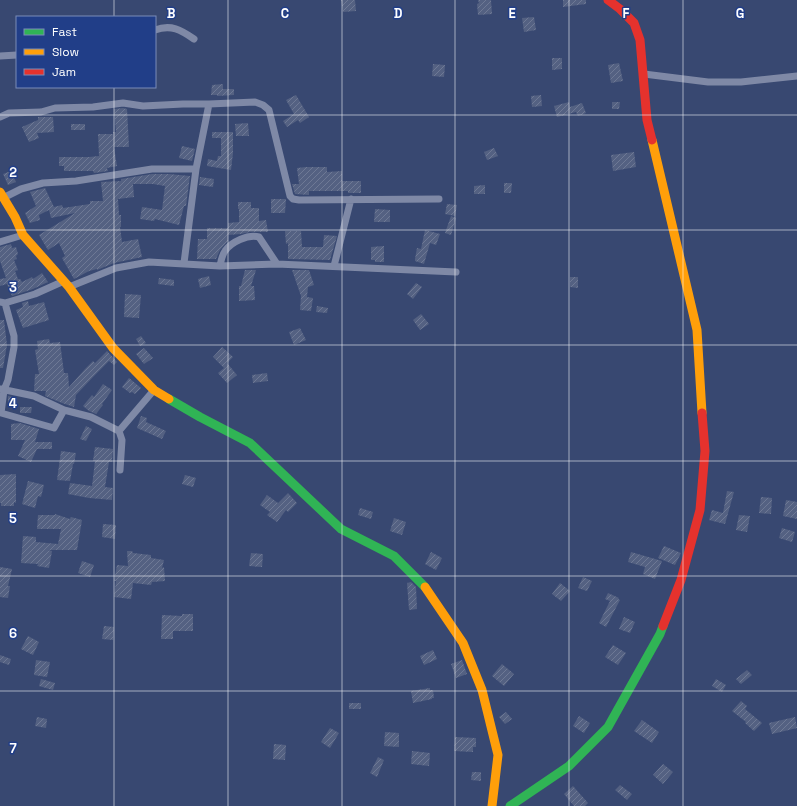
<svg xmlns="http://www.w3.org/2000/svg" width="797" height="806" font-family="'Space Grotesk',sans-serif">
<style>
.building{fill:url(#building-hatch)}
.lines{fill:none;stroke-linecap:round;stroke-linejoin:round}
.street{stroke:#7f89a6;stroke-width:7}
.fast{stroke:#30b455;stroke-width:9}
.slow{stroke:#ff9f0a;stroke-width:9}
.jam{stroke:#e5322d;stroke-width:9}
.grid{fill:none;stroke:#fff;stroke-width:1;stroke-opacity:0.55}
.grid-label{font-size:13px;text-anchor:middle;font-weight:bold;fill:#fff;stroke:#213e88;stroke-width:3;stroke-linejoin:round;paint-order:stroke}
</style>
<defs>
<pattern id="building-hatch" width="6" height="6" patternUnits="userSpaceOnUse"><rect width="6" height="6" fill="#546182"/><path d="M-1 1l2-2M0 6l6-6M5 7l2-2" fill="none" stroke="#6e7995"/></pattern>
</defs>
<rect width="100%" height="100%" fill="#384871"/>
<!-- building -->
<path class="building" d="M341,0h14l1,11 -13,1z
M478,0h13l1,14 -14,1 -1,-11 2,-1z
M563,0h23v4l-23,3z
M534,17l2,13 -12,2 -2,-14z
M552,58h10v11l-10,1z
M619,63l4,18 -12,2 -3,-18z
M433,64l12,1 -1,12 -12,-1z
M223,84v5h11v6l-17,1v-1h-6l1,-10z
M296,95l13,22 -9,6 -2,-3 -11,7 -4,-6 11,-7 -8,-14z
M541,95l1,11 -10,1 -1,-11z
M569,102l1,5 12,-4 4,10 -8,3 -2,-4 -19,5 -3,-11z
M612,102h8l-1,7h-7z
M123,108l4,1 2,38h-15l3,19 -10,2 1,3 -14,2 -1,-2h-29v-5h-5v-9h30l10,-1 -1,-22h15v-2h3l-2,-23z
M38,117h15l1,15 -17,1 2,5 -10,4 -7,-15 16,-7z
M248,123l1,13h-13l-1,-12z
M71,124h14v6h-14z
M212,132h21v21l-2,17 -24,-4 1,-7 9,2 1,-5h3v-18h-9z
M182,146l13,3 -3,12 -13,-3z
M494,148l4,8 -11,4 -3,-8z
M634,152l2,15 -23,4 -2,-16z
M306,167h21v5l15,-1v10h19v12h-13v-2h-39v4l-14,-1 -3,-10h7l-2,-16z
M11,171l5,11 -8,3 -5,-11z
M152,174h17l21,2 -4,30h-2l-5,19 -24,-6 -1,2 -14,-2 2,-12 20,3 3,-24 -12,-2h-20l1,13 -16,2 1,16h2v12h-1l2,15 16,-3 4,18 -28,6 -17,7v-1l-8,2 -15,8 -12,-21 3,-2 -6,-13 -11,7 -9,-15 36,-22 -24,5 -2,-8 -10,5 1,5 -10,3 -5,-10 11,-7 -6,-14 15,-4 9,19 8,-2 1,3 27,-4v-3h13l-2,-19 20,-1v-2z
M200,177l14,2 -1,8 -14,-2z
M504,183h8l-1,10h-7z
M485,185v9h-11v-8z
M271,199h15l-1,14h-14z
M238,202h13v6h8v13l7,-1 2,12h-18l-9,2 -13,1v6l-8,9 -4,9h-19l1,-20h9v-11h21v-5l11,-1v-13h-1z
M447,204l10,1 -2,11 -10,-2z
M375,209l15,1v12h-16z
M451,216l5,2 -5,17 -6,-2z
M425,230l15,4 -4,11 -6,-2 -6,21 -9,-3v-2l2,-11 4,1z
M285,231h16l1,16h21l1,-12 13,1 -7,24 -42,-1v-16l-2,1z
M11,244l1,4 4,-1 2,7 -2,2 1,3 -3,1 4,10 -3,1 3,8h2l2,3 10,-5 1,2 9,-6 6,9 -15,7 -21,7 -5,-12 -7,2v-7l6,-1 -6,-17v-14z
M384,246v16h-9v-2h-4v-13z
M245,270h11l-5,16h3l1,14 -16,1v-15h2z
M292,270h17l5,15 -6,2 -1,10 6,1 -2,13 -11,-1 1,-14z
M209,276l2,9 -11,3 -2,-9z
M570,277h8v11l-8,-1z
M159,278l15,2v6l-16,-2z
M416,283l6,4 -9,12 -6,-5z
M125,294l16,1 -2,23 -15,-1z
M28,301l1,5 15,-4 5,18 -26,8 -7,-18 7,-3 -1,-4z
M317,306l11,2 -1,5 -11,-1z
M421,314l8,10 -9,6 -7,-10z
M0,320h4l3,25 -4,23h-3z
M300,328l6,12 -12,5 -5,-13z
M141,336l5,7 -6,3 -4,-7z
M49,339l1,4 10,-1 4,31h4l1,14 16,-18 8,-8 2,2 12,-12 10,11 -3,3 -5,-4 -16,16 -17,18 -2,12 -12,-4 -17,-7 1,-5h-12l1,-17h4l-4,-24 3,-1 -1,-8z
M222,347l11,10 -6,6 10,12 -10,8 -9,-10 6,-5 -11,-11z
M144,348l9,10 -9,6 -8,-10z
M267,373l1,8 -15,2 -1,-8z
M129,378l12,10 -6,6 -3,-2 -2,1 -8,-6z
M103,384l9,6 -10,14 1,1 -7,9 -7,-3 -6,-5 9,-11 2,2z
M8,396l9,2v9h-9z
M20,407h12l-1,6h-11z
M141,416l6,2 -1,4 20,9 -4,8 -25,-11z
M20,423l19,6 -4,13h17v7h-15l-6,13 -13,-6 7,-16h-14v-16z
M86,426l6,3 -6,12 -6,-2z
M95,447l18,2 -1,13h-3l-4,25 8,1 -1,12 -23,-2 -21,-4 2,-11 22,3 3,-25h-2z
M61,451l15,2 -2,11h-1l-3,17 -13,-1z
M16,474v29l-2,-1v4h-13v-3h-1v-28z
M185,475l11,3 -3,9 -11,-3z
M28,481l16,4 -3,12 -3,-1 -3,12 -13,-4z
M727,491l7,1 -9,32 -16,-4 3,-10 11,3z
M288,493l9,10 -9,9 -2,-2 -9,12 -10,-7 3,-3 -10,-7 7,-10 11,8z
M761,497l11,1 -1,16 -12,-1z
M786,500l11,2v17l-14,-3z
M360,508l13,4 -2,7 -13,-4z
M55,514l15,5 1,-2 11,3 -5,30h-29l4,1 -3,17 -12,-2 1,-2 -17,-1 2,-27 13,1v5l22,2 3,-15h-24l1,-14h17z
M739,515l11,1 -3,16 -11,-2z
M394,518l12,4 -4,13 -12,-4z
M103,524l13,1 -1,14 -13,-2z
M782,528l13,4 -3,10 -13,-4z
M664,546l17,7 -6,12 -17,-7z
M127,551h5l1,2 18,2v3l13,2 -2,8 2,-1 1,14 -13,1 -1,3 -18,-2 -2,16 -17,-2 2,-16h-2l3,-16 11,1z
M431,552l11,6 -6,12 -11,-6z
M631,552l31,9 -7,18 -12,-5 2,-7 -17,-5z
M251,553l12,1 -1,13 -13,-1z
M82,561l12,4 -4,12 -12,-4z
M0,567l12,2 -4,17h2l-2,12 -8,-1z
M583,577l9,4 -5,10 -9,-3z
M411,582l5,5 1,22 -8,1 -2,-27z
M560,583l10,8 -9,10 -9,-7z
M608,593l11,5 -1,1 2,1 -14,27 -7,-4 11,-22 -5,-2z
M182,614h11v17h-20v8h-12l1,-24 20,1z
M624,617l11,5 -5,11 -11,-4z
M104,626l10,1 -1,13 -11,-1z
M28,636l11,6 -6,13 -12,-6z
M613,645l13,8 -8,12 -13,-8z
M433,650l4,9 -13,6 -4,-9z
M0,655l11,4 -2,6 -9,-3z
M36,660l14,2 -3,15 -13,-2z
M462,660l5,14 -11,4 -5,-14z
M502,664l12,10 -10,12 -12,-10z
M747,670l5,5 -11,9 -5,-5z
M41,679l14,4 -2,7 -14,-4z
M716,679l10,6 -4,7 -10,-6z
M430,688v2h3l1,8h-2v1l-19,4 -2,-12z
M741,701l6,5 -2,3 17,14 -8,8 -9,-8 1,-1 -14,-11z
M349,703h12v6h-12z
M506,712l6,7 -7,5 -6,-7z
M579,716l11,7 -6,10 -11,-7z
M37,717l10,2 -1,9 -11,-2z
M795,717l2,11 -25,6 -3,-11z
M642,720l17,12 -7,11 -18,-12z
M330,728l9,5 -9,15 -9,-6z
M385,732l14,1v14l-15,-1z
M455,737l21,1v9h-3v5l-19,-1z
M274,744l12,1 -1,15 -12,-1z
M412,751l18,2 -1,13 -18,-2z
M378,757l6,3 -7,17 -7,-4z
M663,764l10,8 -10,12 -10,-9z
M472,772h9v9l-10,-1z
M620,785l12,9 -5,6 -12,-10z
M573,786l15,17 -3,3h-11l-10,-12z"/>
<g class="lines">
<!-- street -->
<path class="street" d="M155,30c16,-6 26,0 39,9
M0,56l17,-1
M644,74l64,8h33l56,-6
M0,117l9,-4 32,-1 14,-4 38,-1 30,-4 20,3 40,-2h26
M3,198l18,-9 22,-6 33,-2 76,-12h44l13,-65 46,-2 8,3 6,5 21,86 3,3 6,1 140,-1
M0,242l23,-7
M184,263l12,-94
M220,266c1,-5 2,-11 5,-15 6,-9 23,-17 34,-14l18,27
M334,266l17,-67
M69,287l47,-19 33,-6 71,4 57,-2 179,8
M0,302l5,1 9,33v11l-6,33 -4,10 -3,23 53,15 10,-18
M5,303l30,-9 29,-13
M1,389l33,7 30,14 27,7 28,14 3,9 -2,30
M119,431l35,-41"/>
<!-- fast -->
<path class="fast" d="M169,399l31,18 50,26 91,86 53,27 31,31
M510,806l59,-40 39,-39 52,-93 3,-8"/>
<!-- slow -->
<path class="slow" d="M652,140l45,190 5,83
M0,192l15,25 8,18 46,52 44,61 41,42 15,9
M425,587l38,56 19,47 16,65 -6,51"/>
<!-- jam -->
<path class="jam" d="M608,0l12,9 14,14 6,17 7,80 5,20
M663,626l18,-46 19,-70 5,-59 -3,-38"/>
</g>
<!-- grid -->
<path class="grid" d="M114,0v17M228,0v806M342,0v806M455,0v806M569,0v806M683,0v806M114,87v719M0,115h797M0,230h797M0,345h797M0,461h797M0,576h797M0,691h797"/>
<g class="grid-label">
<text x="171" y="18">B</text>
<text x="285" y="18">C</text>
<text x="398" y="18">D</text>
<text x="512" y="18">E</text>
<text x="626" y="18">F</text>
<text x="740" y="18">G</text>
<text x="13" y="177">2</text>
<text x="13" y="292">3</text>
<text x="13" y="408">4</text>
<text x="13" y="523">5</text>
<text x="13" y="638">6</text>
<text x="13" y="753">7</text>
</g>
<!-- legend -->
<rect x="16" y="16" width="140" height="72" fill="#213e88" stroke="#7a8bb8"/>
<rect x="24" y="29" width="20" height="6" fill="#30b455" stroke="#7a8bb8"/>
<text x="52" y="36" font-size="12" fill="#ffffff">Fast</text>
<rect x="24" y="49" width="20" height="6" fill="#ff9f0a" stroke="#7a8bb8"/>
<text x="52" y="56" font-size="12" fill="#ffffff">Slow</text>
<rect x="24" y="69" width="20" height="6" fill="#e5322d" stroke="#7a8bb8"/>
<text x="52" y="76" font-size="12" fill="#ffffff">Jam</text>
</svg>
